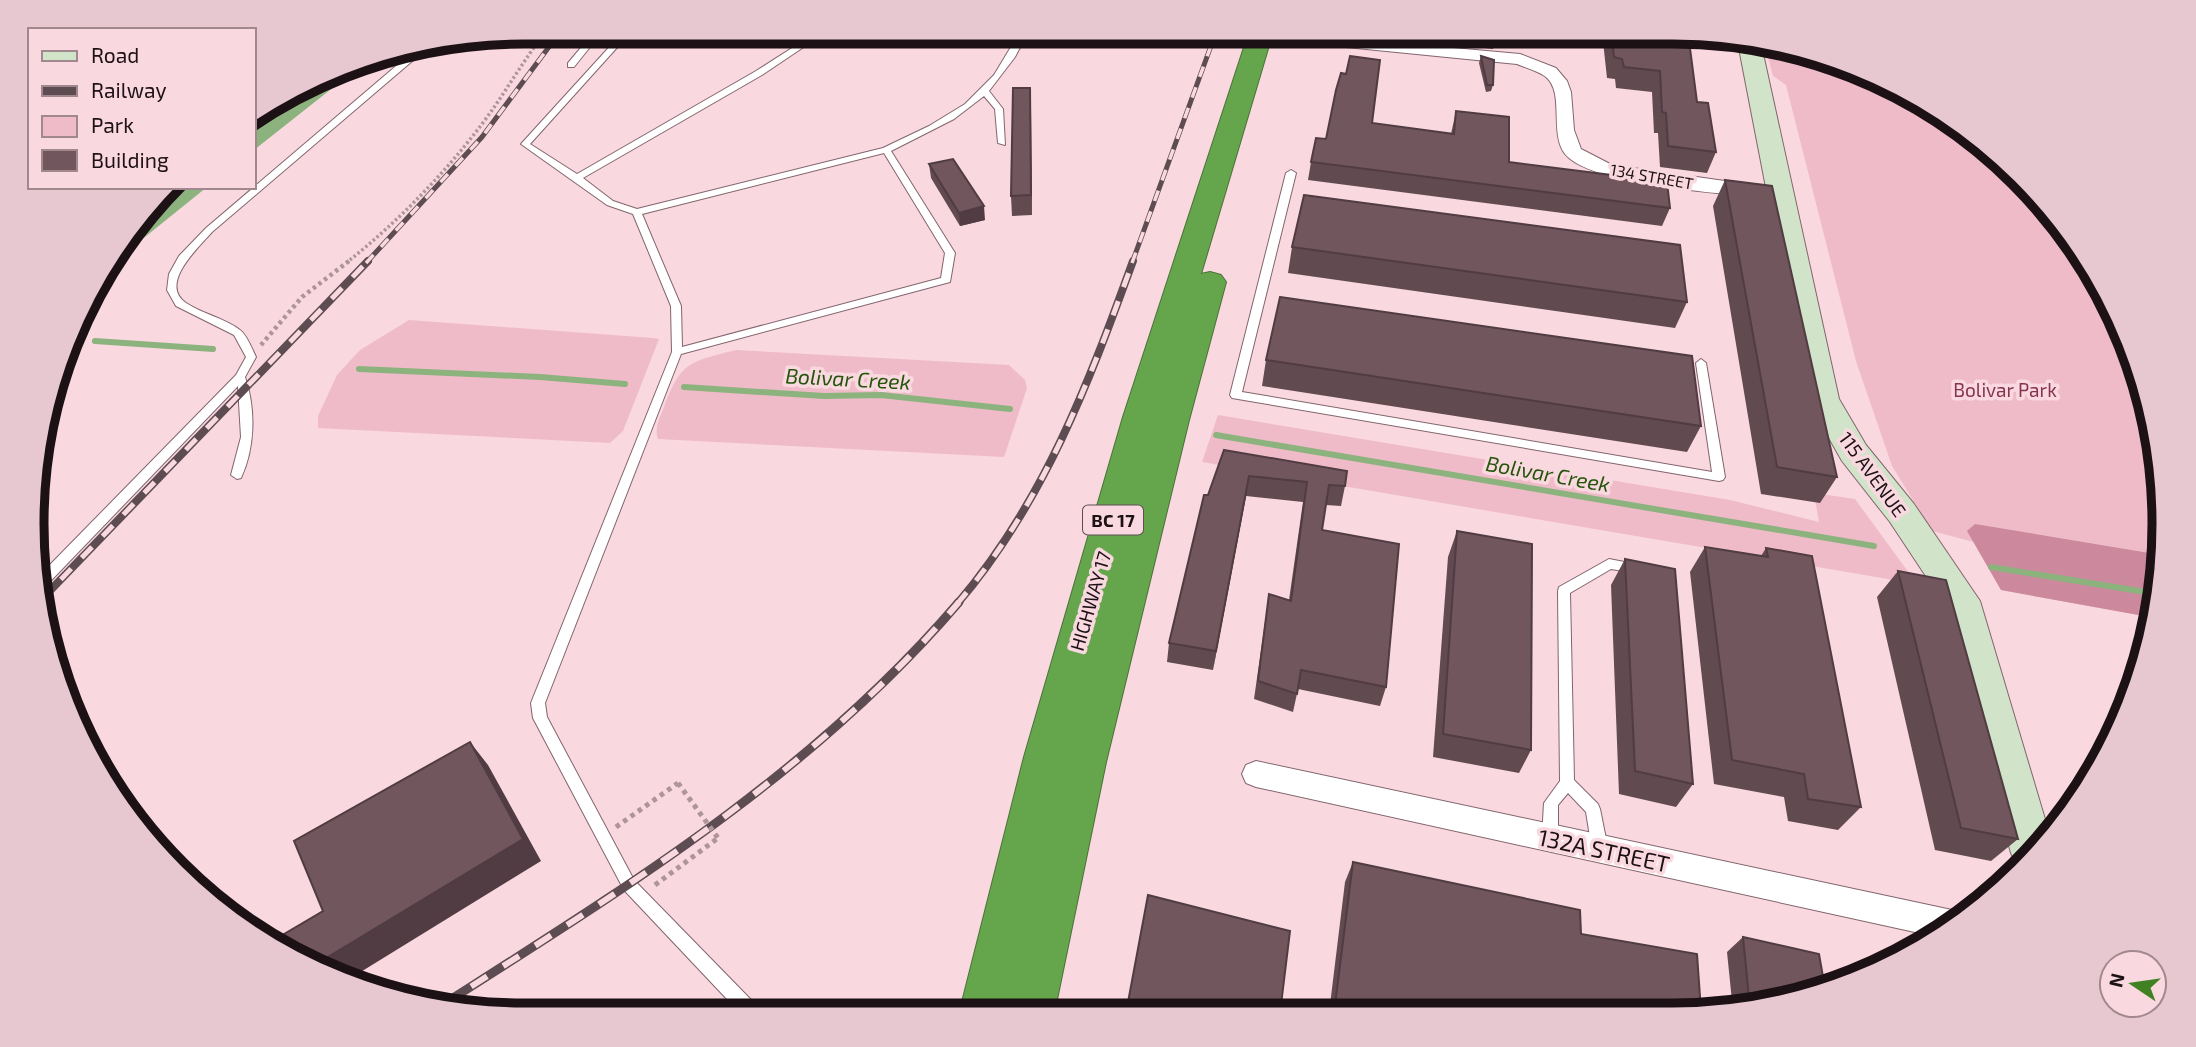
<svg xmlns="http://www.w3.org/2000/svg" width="2196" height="1047" font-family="'Exo 2',sans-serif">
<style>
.green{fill:#efbbc9}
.forest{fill:#cc889c}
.water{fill:#8cb37e}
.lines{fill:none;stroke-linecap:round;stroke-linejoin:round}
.stream{stroke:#8cb37e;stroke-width:6}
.lane-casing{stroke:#82656d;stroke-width:2}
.street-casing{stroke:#82656d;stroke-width:2}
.secondary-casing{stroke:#82656d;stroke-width:2}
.highway-casing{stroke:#4b7239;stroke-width:2}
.path-far2{stroke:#ae949b;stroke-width:3.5;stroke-dasharray:2.5 2.5;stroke-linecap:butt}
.path-far1{stroke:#ae949b;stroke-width:4.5;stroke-dasharray:3.5 3.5;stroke-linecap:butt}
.path{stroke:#ae949b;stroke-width:5;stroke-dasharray:4.5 4.5;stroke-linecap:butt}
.lane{fill:#fff;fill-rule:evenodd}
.street{fill:#fff;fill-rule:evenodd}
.secondary{fill:#d1e4c9;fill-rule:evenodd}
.highway{fill:#65a64c;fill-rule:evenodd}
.rail-far2-casing{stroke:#5d4c51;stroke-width:5}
.rail-far1-casing{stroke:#5d4c51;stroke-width:8}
.rail-casing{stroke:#5d4c51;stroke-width:9}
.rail-far2{stroke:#f9d8e0;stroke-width:3.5;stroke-dasharray:11;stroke-linecap:butt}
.rail-far1{stroke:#f9d8e0;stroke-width:5;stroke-dasharray:15;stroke-linecap:butt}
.rail{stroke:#f9d8e0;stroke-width:6;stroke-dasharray:19;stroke-linecap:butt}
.path-bridge{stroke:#ae949b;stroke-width:5;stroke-dasharray:4.5 4.5;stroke-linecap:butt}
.wall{fill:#624a51}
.shaded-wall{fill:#503c42}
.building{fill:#72565e;stroke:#503c42;stroke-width:2}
.labels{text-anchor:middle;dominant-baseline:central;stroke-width:7;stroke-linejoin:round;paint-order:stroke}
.far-street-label{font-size:16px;fill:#1c1115;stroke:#f9d8e0}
.shield{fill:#f9d8e0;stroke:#5e4d52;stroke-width:2}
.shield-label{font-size:18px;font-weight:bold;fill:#1c1115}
.park-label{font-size:19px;fill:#853351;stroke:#f9d8e0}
.street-label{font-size:19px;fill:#1c1115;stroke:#f9d8e0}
.water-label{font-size:21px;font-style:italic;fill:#235509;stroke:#f9d8e0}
.near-street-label{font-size:23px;fill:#1c1115;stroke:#f9d8e0}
.rim{fill:none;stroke:#1c1115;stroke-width:9}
</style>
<rect width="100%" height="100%" fill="#f9d8e0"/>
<!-- green -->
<path class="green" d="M1784,46l77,23 85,46 75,61 61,74 45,86 28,92 9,96 -9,94 -154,-28 -27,-48 -42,-11 -40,-65 -36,-105 -70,-276 -13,-9 -5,-19z
M409,320l244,18 6,1 -36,92 -13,12 -292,-15v-12l19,-41 23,-25z
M736,350l273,15 16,15 2,8 -23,69 -346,-18c-4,-10 2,-22 6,-32 17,-46 26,-45 72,-57z
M1218,415l512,85 89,22 -5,-29 41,6 62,85 -715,-122z"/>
<!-- forest -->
<path class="forest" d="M1975,524l186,31 -6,63 -154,-28 -34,-59z"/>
<!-- water -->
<path class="water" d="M373,56l-119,94v-33l111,-59z
M173,187h34l-103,83 10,-20z"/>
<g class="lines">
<!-- stream -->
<path class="stream" d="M95,341l118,8
M359,369l181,8 85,7
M684,387l140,9 57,-1 129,14
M1216,435l658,111
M1991,567l167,27"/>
<!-- lane casing -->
<g class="lane-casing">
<path id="lane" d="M594,32h8l-28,35h-6v-4z
M623,32h8l-101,112 47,30 179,-103 61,-39h9l-64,43 -179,103 30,23 24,8 246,-61 46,-22 36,-22 29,-29 26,-43h8l-13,25 -26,34 14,18 2,36 -7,-2 -3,-34 -11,-13 -30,23 -63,32 64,102 -5,29 -269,72 -136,349 2,14 87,163 126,129 2,6h-20l-118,-125 -91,-172 -2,-15 141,-351 -1,-46 -38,-92 -26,-9 -86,-61zM884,153l61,100 -4,25 -259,69 -1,-41 -39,-92z
M424,48v3l-212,181c-13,15 -54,52 -26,71 17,11 38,15 54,27 7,5 12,19 16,27l-11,20c11,32 10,71 -4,101l-4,1 -6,-4 10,-38 -3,-51 -197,205 -4,1 -1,-13 200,-204 10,-18 -12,-22 -58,-29 -9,-16 2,-16 10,-18 27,-28 210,-179z
M1291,170l5,3 -54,219 470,80 -16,-109 5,-4 5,4 19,114 -2,3 -4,1 -487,-83 -2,-3 56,-222z
M1609,559l31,6 2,3 -2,3 -4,2 -25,-4 -41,24 4,187 24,24 2,5 8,40 -3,5 -5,2 -5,-2 -3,-5 -6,-37 -18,-19 -10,12v33l-3,5 -5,2 -5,-2 -3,-5 2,-35 16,-22 -2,-190 1,-4z"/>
</g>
<!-- street casing -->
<g class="street-casing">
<path id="street" d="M1342,38l178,16 36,14 11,13 4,11 3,38 7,19 31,16 141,20 9,6 -9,6c-40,-5 -164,-13 -188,-43 -16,-21 0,-61 -19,-77 -8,-6 -20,-9 -29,-13l-181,-18 -2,-3z
M1256,761l696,149 11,4 2,4 -32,18 -677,-149 -10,-4 -4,-9 4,-9z"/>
</g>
<!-- secondary casing -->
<g class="secondary-casing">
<path id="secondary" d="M1737,38l23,2 79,359 27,46 48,59 66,97 70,235 -32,32 -7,-15 -66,-248 -55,-83 -48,-61 -35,-62z"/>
</g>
<!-- highway casing -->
<g class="highway-casing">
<path id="highway" d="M1249,32h24l-72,242 9,-2 11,3 5,7 -37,138 -83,342 -52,252h-95l65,-257 99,-340z"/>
</g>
<!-- path-far2 -->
<path class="path-far2" d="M346,263c54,-42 113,-104 151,-160 16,-24 31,-48 48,-71"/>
<!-- path-far1 -->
<path class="path-far1" d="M261,345l41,-48 47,-36"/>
<!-- path -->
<path class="path" d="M616,827l62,-44
M655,885l63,-47"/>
<!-- lane -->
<use href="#lane" class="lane"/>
<!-- street -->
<use href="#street" class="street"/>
<!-- secondary -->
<use href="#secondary" class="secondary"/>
<!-- highway -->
<use href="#highway" class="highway"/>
<!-- rail-far2 casing -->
<g class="rail-far2-casing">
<path id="rail-far2" d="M366,263l116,-126 78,-105
M1132,263l84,-231"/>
</g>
<!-- rail-far1 casing -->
<g class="rail-far1-casing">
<path id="rail-far1" d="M40,601l328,-340
M957,604c87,-102 131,-219 176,-343"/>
</g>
<!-- rail casing -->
<g class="rail-casing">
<path id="rail" d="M439,1007c188,-120 373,-233 520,-405"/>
</g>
<!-- rail-far2 -->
<use href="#rail-far2" class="rail-far2"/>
<!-- rail-far1 -->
<use href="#rail-far1" class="rail-far1"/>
<!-- rail -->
<use href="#rail" class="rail"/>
<!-- path-bridge -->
<path class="path-bridge" d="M678,783l40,55"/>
</g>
<!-- wall -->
<path class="wall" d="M1466,32h31l-4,17 -18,-2 -1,-6 -9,-1z
M1602,32h71l24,70 19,50 -9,21 -47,-6 -2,-34h-4l-2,-41 -36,-4 -1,-9 -8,-1z
M1481,56l12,29 -2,6 -5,1 -7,-29z
M1030,88l2,127 -20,1 -1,-20z
M1456,111l53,51 161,46 -8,18 -354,-46 3,-18 15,-23 46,-16 79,11z
M929,164l56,56 -25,6 -29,-48z
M1725,180l112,297 -17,26 -59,-9 -48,-288z
M1292,247l395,55 -12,26 -387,-55z
M1266,360l435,66 -14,26 -425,-66z
M1224,450l121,36 -4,20 -15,-1 -4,25 64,157 -6,19 -82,-17 -5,23 -39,-13 15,-105 20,6 14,-98 -57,-6 -33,174 -46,-8 2,-19 39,-148z
M1457,531l74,219 -12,23 -86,-16 15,-200z
M1705,547l56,9 5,-8 95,259 -23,23 -50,-9 -4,-24 -70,-13 -24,-212z
M1625,559l68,225 -17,23 -57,-13 -8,-209z
M1898,571l120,268 -27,22 -56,-11 -58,-253z
M1353,862l228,72 120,77 -372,2 16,-131z
M1743,937l82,51 -88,23h-4l-6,-59z"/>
<!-- shaded-wall -->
<path class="shaded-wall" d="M1030,88l1,20 1,107 -1,-20z
M984,206l1,14 -25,6 -1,-13z
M1249,476l-3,20 -33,174 3,-19z
M470,742l18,23 53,96 -195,120 -11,-3 -22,-12z"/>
<!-- building -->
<path class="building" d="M1478,32h19v4l-19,-1z
M1611,32h62l15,1 9,69 11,1 8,49 -48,-6 -2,-33 -4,-1 -2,-41 -36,-4 -2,-8 -8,-2z
M1350,56l30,4 -8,63 82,11 2,-23 53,6v45l158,20 3,26 -359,-46 5,-24 10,1 10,-49 5,-17 5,1z
M1481,56l13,4 -1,25h-6z
M1013,88h17l1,107 -20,1z
M953,159l31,47 -25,7 -30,-49z
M1725,180l47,6 65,291 -60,-10z
M1304,195l376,50 7,57 -395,-55z
M1280,297l412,59 9,70 -435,-66z
M1224,450l123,21 -2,15 -16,-1 -7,45 77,14 -13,143 -85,-17 -4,24 -39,-13 11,-87 22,7 16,-119 -58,-6 -33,175 -47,-8 35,-148h4z
M1457,531l75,13 -1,206 -88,-16z
M1705,547l63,10 -2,-9 46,8 49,251 -53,-8 -4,-25 -72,-14z
M1625,559l50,10 18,215 -58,-13z
M1898,571l48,9 72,259 -57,-11z
M470,742l53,97 -210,127 -44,-23 54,-32 -29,-70z
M1353,862l227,48 1,24 116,20 4,57 -367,2z
M1148,895l142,36 -10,82h-154z
M1743,937l76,17 6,34 -75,20z"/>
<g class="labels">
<!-- far-street labels -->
<g class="far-street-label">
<text transform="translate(1652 176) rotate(10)">134 STREET</text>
</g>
<!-- shield labels -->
<rect class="shield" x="1083" y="505.5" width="60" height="29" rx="5"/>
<g class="shield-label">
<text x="1113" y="520">BC 17</text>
</g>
<!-- park labels -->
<g class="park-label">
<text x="2005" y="389">Bolivar Park</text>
</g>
<!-- street labels -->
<g class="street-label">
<text transform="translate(1873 474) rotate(54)">115 AVENUE</text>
<text transform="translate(1090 601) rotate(-74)">HIGHWAY 17</text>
</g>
<!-- water labels -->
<g class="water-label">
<text transform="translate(848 378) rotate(3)">Bolivar Creek</text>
<text transform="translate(1548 473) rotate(10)">Bolivar Creek</text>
</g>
<!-- near-street labels -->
<g class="near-street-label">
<text transform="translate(1604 850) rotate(12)">132A STREET</text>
</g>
</g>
<!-- crop -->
<path d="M0 0H2196V1047H0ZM523 44H1673A479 479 0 0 1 2152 523V524A479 479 0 0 1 1673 1003H523A479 479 0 0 1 44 524V523A479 479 0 0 1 523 44Z" fill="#e7c8d0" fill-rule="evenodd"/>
<path class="rim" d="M523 44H1673A479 479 0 0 1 2152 523V524A479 479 0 0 1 1673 1003H523A479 479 0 0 1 44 524V523A479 479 0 0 1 523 44Z"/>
<!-- legend -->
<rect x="28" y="28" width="228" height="161" fill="#f9d8e0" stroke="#a1888f" stroke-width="2"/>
<rect x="42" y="51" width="35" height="10" fill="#d1e4c9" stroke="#a1888f" stroke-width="2"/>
<text x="91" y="63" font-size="21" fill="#1c1115">Road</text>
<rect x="42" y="86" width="35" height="10" fill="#5d4c51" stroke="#a1888f" stroke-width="2"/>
<text x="91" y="98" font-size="21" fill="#1c1115">Railway</text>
<rect x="42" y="116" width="35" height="21" fill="#efbbc9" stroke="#a1888f" stroke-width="2"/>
<text x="91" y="133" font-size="21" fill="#1c1115">Park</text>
<rect x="42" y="150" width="35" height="21" fill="#72565e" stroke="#a1888f" stroke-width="2"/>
<text x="91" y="168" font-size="21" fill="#1c1115">Building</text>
<!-- north arrow -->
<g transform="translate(2133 984) rotate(283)"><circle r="33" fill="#f9d8e0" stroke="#a1888f" stroke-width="2"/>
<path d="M0-5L12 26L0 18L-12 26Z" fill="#408223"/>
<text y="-10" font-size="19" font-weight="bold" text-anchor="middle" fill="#1c1115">N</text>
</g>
</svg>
